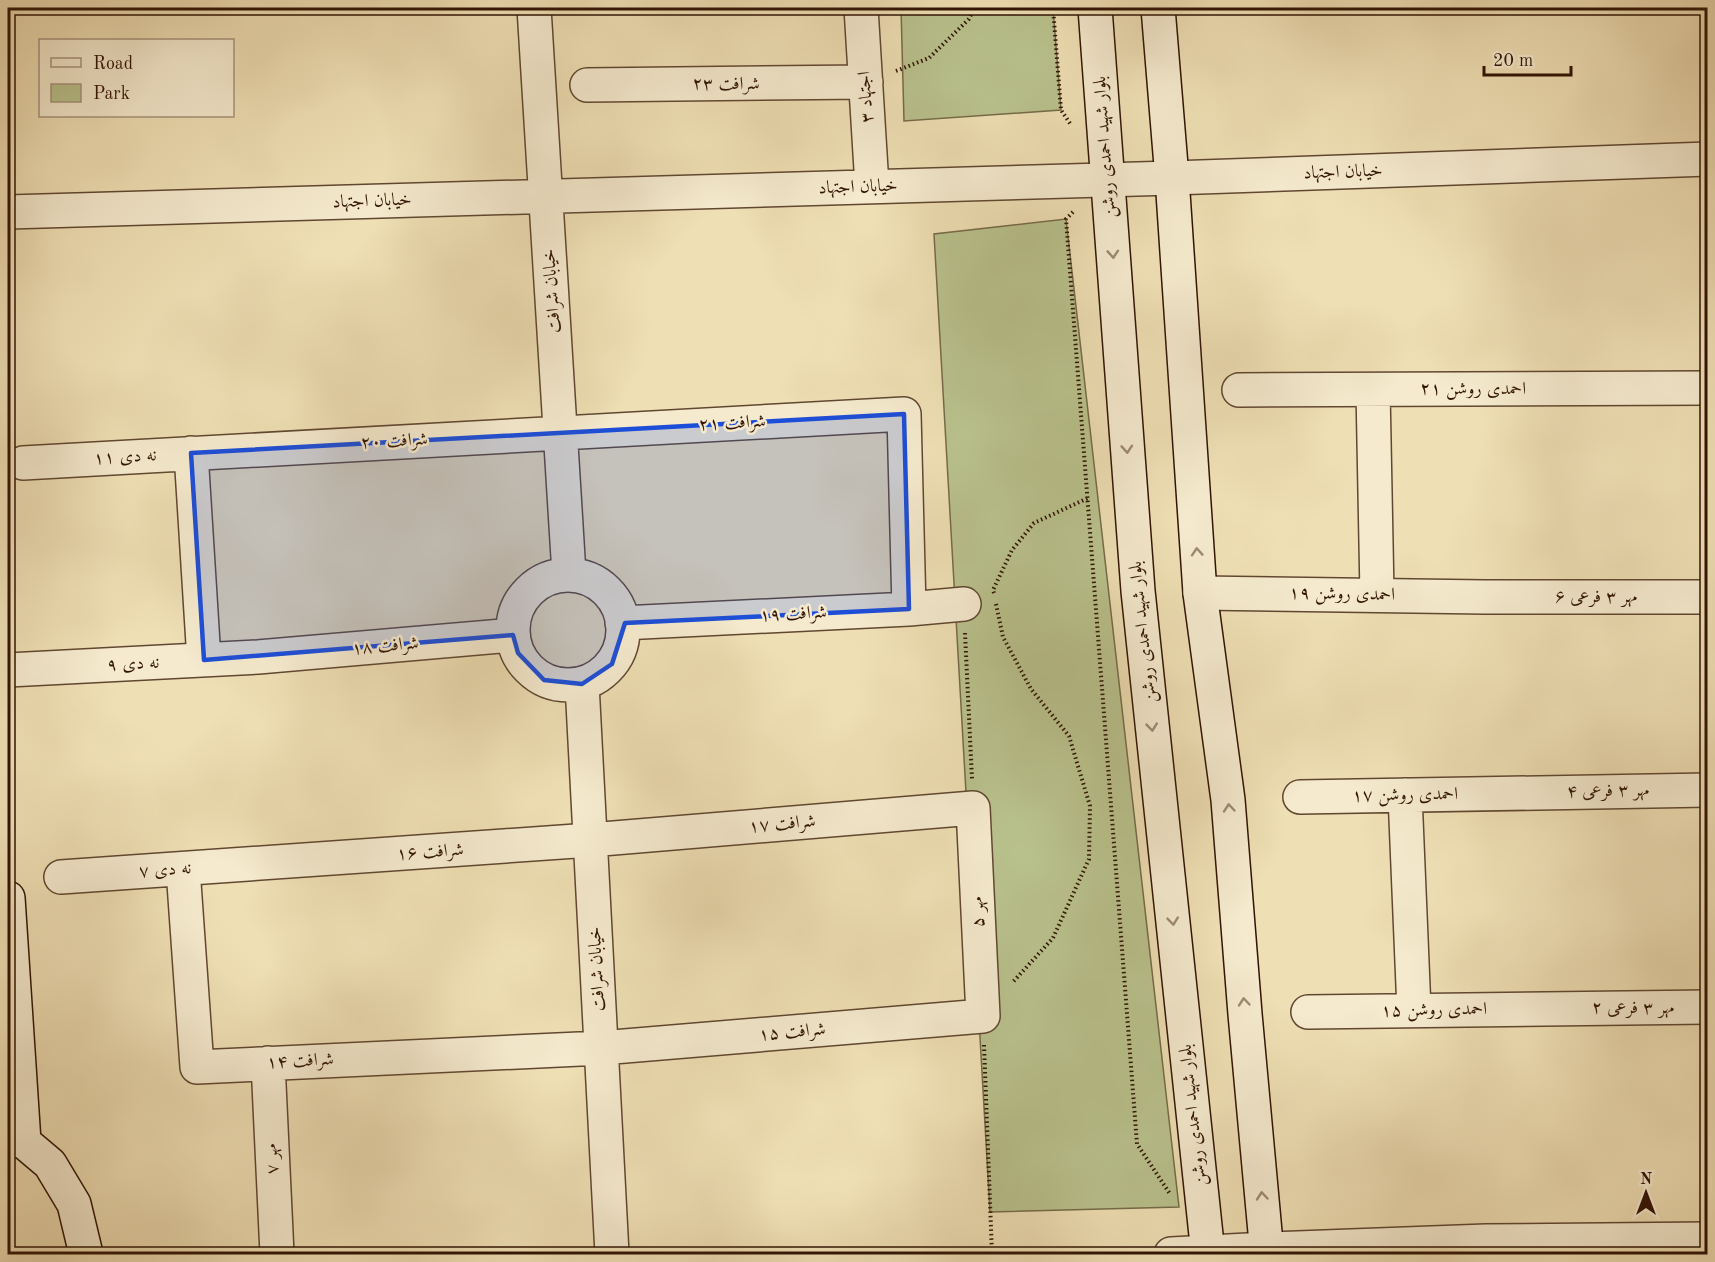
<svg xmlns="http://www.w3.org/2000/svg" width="1715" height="1262" font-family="'Old Standard TT',Amiri,serif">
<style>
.green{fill:#b9c28d;stroke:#756b49;stroke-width:1.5}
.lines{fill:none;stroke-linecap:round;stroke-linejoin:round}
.minor-casing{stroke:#604731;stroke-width:36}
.secondary-casing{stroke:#311405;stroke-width:36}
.path{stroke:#311405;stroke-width:4;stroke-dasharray:1.5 3;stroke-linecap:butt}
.minor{stroke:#f5eace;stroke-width:33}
.secondary{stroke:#f5eace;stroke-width:33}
.oneway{stroke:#9d8a74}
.marked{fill:#1d4ed8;fill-opacity:0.2;stroke:#1d4ed8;stroke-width:4.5;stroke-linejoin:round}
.labels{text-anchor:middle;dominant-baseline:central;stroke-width:5;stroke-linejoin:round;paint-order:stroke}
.street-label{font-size:18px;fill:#311405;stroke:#f5eace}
</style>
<rect width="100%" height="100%" fill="#efdfb4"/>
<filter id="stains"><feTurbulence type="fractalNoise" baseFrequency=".00333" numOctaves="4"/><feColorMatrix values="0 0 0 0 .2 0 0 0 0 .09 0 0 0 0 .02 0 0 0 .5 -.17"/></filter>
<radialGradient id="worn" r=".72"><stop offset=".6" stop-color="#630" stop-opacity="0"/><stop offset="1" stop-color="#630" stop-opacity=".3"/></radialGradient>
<!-- green -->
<path class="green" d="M901,8h152l8,102 -157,11z
M1066,219l113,988 -189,5 -56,-978z"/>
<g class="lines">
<!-- minor casing -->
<g class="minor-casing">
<path id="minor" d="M534,8l35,566
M861,8l11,178
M587,85l279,-3
M8,212l1164,-34 536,-19
M1239,390l469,-2
M1373,390l4,204
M191,453l13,207
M23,463l881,-49 5,195
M513 630a55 55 0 1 1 110 0a55 55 0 1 1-110 0Z
M1200,593l285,4h223
M622,623l287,-14 55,-5
M8,670l250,-13 255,-22
M582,684l30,570
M1405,795l9,215
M1300,797l408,-7
M61,877l529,-37 383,-32 10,208 -382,32 -404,19 -14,-198
M1308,1012l400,-5
M268,1063l9,191
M1171,1254l96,-5 219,-8 222,-2"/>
</g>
<!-- secondary casing -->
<g class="secondary-casing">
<path id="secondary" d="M1095,8l43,583 70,663
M1158,8l14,170 28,415 28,207 17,214 22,240
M8,898l16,244
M8,1138l16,4 26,22 24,40 12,50"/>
</g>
<!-- path -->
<path class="path" d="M1053,8l8,102 10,15
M896,71l33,-13 40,-39 5,-11
M1073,212l-7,7 71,925 33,50
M994,593l-1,-3 19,-40 22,-27 54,-25
M996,604l7,33 28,52 38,47 21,70 -1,53 -36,79 -41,45
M965,633l7,146
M984,1045l8,209"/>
<!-- minor -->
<use href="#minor" class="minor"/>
<!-- secondary -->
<use href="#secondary" class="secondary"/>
</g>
<!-- one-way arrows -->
<defs><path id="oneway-chevron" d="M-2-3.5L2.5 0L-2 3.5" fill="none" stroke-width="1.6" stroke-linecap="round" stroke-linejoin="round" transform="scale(1.5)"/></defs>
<g class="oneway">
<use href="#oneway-chevron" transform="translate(1113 254) rotate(86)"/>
<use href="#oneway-chevron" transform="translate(1127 449) rotate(86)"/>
<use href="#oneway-chevron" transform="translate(1197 552) rotate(-94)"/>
<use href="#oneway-chevron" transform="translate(1152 727) rotate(84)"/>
<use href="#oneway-chevron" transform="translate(1229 808) rotate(-95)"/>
<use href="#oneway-chevron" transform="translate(1173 921) rotate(84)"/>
<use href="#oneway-chevron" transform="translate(1244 1002) rotate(-95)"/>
<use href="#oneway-chevron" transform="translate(1262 1196) rotate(-95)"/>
</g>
<!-- marked area -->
<path class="marked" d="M904,414l5,195 -284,14 -13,41 -30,20 -38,-4 -26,-27 -5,-18 -309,25 -13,-207z"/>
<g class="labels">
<!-- street labels -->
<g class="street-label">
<text x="726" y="84">شرافت ۲۳</text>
<text transform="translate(866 97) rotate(-94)">اجتهاد ۳</text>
<text transform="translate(1105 147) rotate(-94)">بلوار شهید احمدی روشن</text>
<text transform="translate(1343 172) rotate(-2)">خیابان اجتهاد</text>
<text transform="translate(858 187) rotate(-2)">خیابان اجتهاد</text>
<text transform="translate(372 201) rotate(-2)">خیابان اجتهاد</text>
<text transform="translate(552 291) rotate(-94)">خیابان شرافت</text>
<text x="1473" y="389">احمدی روشن ۲۱</text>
<text transform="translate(732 423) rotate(-3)">شرافت ۲۱</text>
<text transform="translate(394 441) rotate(-3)">شرافت ۲۰</text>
<text transform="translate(125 457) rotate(-3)">نه دی ۱۱</text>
<text transform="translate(1342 594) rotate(1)">احمدی روشن ۱۹</text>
<text x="1596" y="597">مهر ۳ فرعی ۶</text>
<text transform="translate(793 614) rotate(-3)">شرافت ۱۹</text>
<text transform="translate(1143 632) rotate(-96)">بلوار شهید احمدی روشن</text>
<text transform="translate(385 646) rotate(-5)">شرافت ۱۸</text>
<text transform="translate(133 664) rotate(-3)">نه دی ۹</text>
<text transform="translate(1608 791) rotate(-1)">مهر ۳ فرعی ۴</text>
<text transform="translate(1405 795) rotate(-1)">احمدی روشن ۱۷</text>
<text transform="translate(782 824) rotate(-5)">شرافت ۱۷</text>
<text transform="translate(430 852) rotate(-4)">شرافت ۱۶</text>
<text transform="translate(165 870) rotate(-4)">نه دی ۷</text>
<text transform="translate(978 912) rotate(-93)">مهر ۵</text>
<text transform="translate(597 969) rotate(-93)">خیابان شرافت</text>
<text x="1633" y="1008">مهر ۳ فرعی ۲</text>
<text transform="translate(1434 1010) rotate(-1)">احمدی روشن ۱۵</text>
<text transform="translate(792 1032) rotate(-5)">شرافت ۱۵</text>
<text transform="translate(300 1061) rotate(-3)">شرافت ۱۴</text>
<text transform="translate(1193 1115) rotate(-96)">بلوار شهید احمدی روشن</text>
<text transform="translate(272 1159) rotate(-93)">مهر ۷</text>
</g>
</g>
<!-- margin -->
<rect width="1715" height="1262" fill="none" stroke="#efdfb4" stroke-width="30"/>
<rect x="9" y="9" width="1697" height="1244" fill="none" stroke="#311405" stroke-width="3"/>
<rect x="15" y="15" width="1685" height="1232" fill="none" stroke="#311405" stroke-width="1.5"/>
<!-- legend -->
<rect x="39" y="39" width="195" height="78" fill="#f5eace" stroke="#a7947e" stroke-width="1.5"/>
<rect x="51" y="58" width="30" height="9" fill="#f5eace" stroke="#a7947e" stroke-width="1.5"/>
<text x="93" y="69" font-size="18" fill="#311405">Road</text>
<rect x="51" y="84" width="30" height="18" fill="#b9c28d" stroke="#a7947e" stroke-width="1.5"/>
<text x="93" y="99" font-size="18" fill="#311405">Park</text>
<!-- north arrow -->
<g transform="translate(1646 1193)" stroke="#f5eace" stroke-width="4.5" paint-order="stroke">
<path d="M0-4.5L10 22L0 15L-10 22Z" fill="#311405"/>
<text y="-9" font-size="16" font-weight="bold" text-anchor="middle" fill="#311405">N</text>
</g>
<!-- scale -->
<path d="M1484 66v9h87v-9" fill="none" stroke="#311405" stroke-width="3"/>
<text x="1493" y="66" font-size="18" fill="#311405" stroke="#f5eace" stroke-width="4.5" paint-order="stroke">20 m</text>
<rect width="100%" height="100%" filter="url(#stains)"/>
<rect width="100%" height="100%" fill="url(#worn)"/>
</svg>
